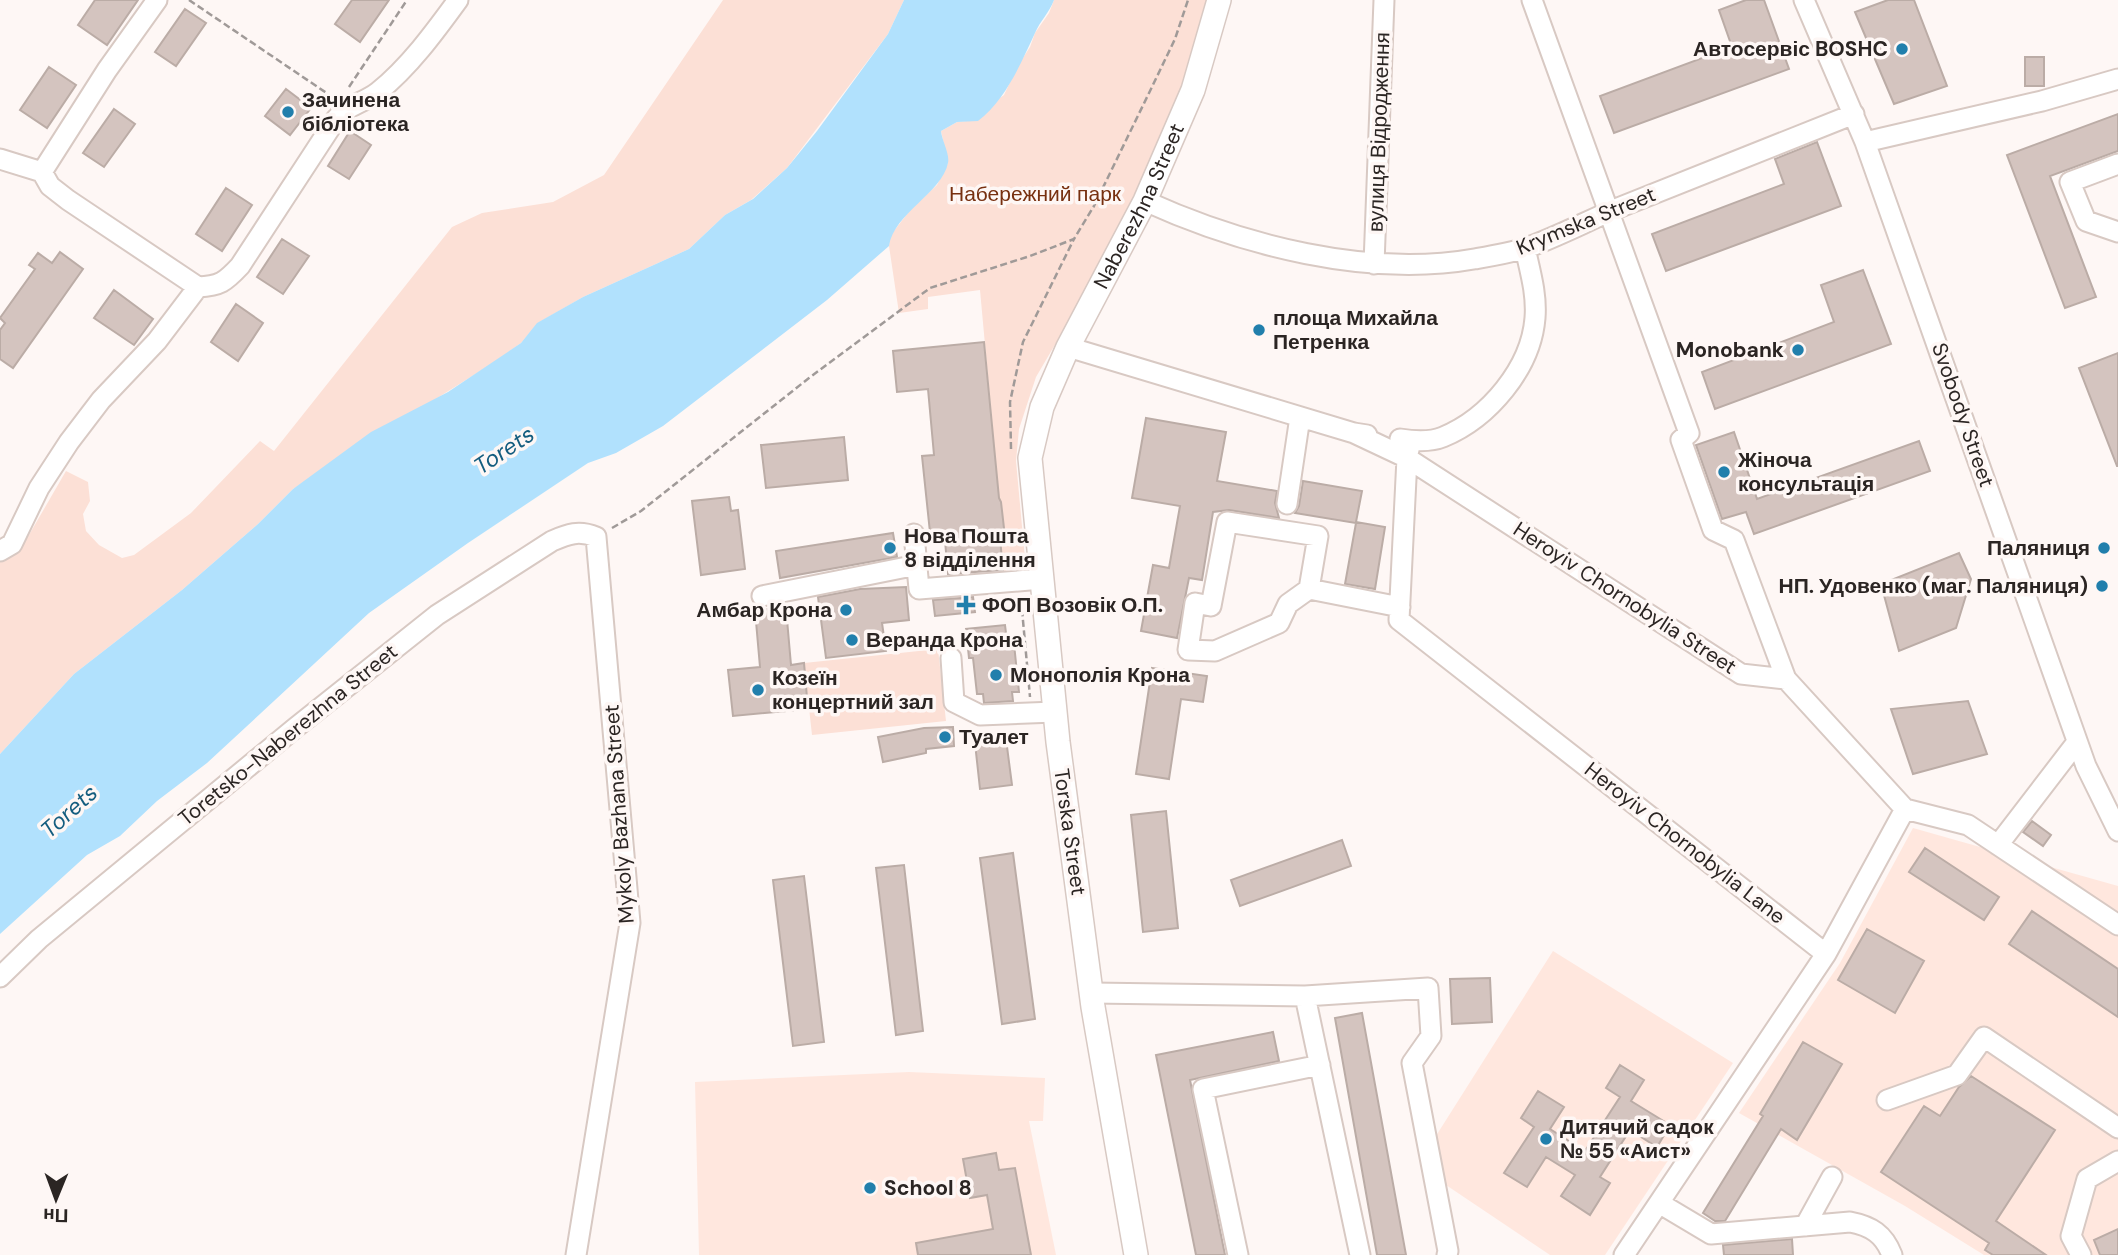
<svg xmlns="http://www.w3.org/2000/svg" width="2118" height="1255" font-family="'DM Sans',sans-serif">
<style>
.built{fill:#ffe7de}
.green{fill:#fce0d6}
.water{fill:#b1e1fd}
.building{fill:#d4c4bf;stroke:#bbaca6;stroke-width:2}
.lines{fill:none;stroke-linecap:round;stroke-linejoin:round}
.minor-casing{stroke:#d8c9c3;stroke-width:23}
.major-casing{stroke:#d8c9c3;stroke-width:26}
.path{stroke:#a09a98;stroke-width:2.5;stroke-dasharray:7 3.5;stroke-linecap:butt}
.minor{stroke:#fff;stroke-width:19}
.major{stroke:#fff;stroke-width:23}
.poi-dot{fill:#217fac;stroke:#fef7f5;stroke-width:2.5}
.labels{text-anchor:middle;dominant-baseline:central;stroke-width:7;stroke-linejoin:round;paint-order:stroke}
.poi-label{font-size:21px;font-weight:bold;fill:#2b2523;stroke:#fef7f5;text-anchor:start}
.street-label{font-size:21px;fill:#2b2523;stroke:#fef7f5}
.park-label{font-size:21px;fill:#773010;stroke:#fef7f5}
.water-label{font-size:23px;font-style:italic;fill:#145d7f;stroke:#fef7f5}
</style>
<rect width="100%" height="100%" fill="#fef7f5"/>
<!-- built -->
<path class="built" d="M1913,828l205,58v369h-134l-79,-49 -166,-93 101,-150z
M1553,951l180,112 -128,192h-55l-104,-70 -12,-46z
M909,1072l136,6 -2,43h-14l27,134h-357l-4,-173z"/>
<!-- green -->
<path class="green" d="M723,0h181l-16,34 -101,134 -36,32 -26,15 -36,34 -106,48 -45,26 -17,20 -25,18 -203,128 -35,35 -76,66 -108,84 -74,80v-192l22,-15 44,-76 22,11 2,19 -7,13 3,17 13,14 23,13 12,-3 57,-42 69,-72 14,10 178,-224 30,-14 71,-11 51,-27z
M1054,0h156l-24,88 -31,72 -65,125 -54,92 -17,52 -3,32 10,109 -23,3 -3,-35 5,-2 -4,-34 -2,-4 -19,-208 -52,7v12l-29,4 -10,-67 1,-10 21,-27 26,-24 11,-22 -7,-32 16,-9 10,-1 37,-26 13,-28 13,-20 5,-14 14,-20z
M938,649l8,72 -134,14 -8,-72z"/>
<!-- water -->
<path class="water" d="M904,0h150c-5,13 -14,21 -19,33 -15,32 -29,66 -57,88l-21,1 -16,9c1,10 9,23 7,32 -6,30 -54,50 -59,83l-62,54 -164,126 -47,27 -28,10 -120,80 -99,70 -162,150 -50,38 -37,35 -33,19 -87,79v-180l74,-80 108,-84 76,-66 35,-35 78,-57 77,-40 73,-49 16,-20 46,-26 106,-48 36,-34 28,-16 34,-31 30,-37 71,-97z"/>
<!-- building -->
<path class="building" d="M95,0h43l-31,45 -29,-20z
M352,0h37l-29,42 -25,-18z
M1746,0h18l25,69 -175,64 -14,-37 132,-49 -13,-37z
M1888,0h26l33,86 -53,18 -39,-92z
M185,9l21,14 -30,43 -21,-14z
M2025,57h19v29h-19z
M49,67l27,18 -29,43 -27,-18z
M286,89l25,19 -21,27 -25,-19z
M114,109l21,15 -31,43 -21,-14z
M2118,114v37l-68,25 46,121 -31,11 -58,-153z
M350,131l21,14 -22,34 -21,-13z
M1817,142l24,64 -175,65 -14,-37 132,-50 -9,-25z
M226,188l26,17 -30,46 -26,-17z
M282,239l27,17 -26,38 -26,-17z
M60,252l23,17 -70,99 -13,-9v-29l5,-7 -5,-5 35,-49 -6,-4 9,-12 14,10z
M1863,270l28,74 -176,65 -13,-37 132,-50 -13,-37z
M114,290l39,29 -19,26 -40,-27z
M236,304l27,19 -25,38 -27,-19z
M984,342l15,156 2,4 4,35 -5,1 3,32 -55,4 -3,-33 -14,1 -9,-86 12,-1 -6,-66 -31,3 -4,-41z
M2118,353v113h-1l-38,-98z
M1146,418l80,14 -9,49 60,10 -2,12 4,15 -50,-8 -16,2 -11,68 -13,-2 -12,60 -36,-7 12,-66 16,3 11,-62 -48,-8z
M1734,432l23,67 162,-58 11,30 -176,63 -8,-22 -24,7 -26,-74z
M844,437l4,43 -82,8 -5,-43z
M1303,481l59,10 -6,31 29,5 -10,62 -30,-5 11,-61 -61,-10 4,-7z
M729,497l2,14 7,-1 7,59 -44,6 -9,-74z
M893,533l4,24 -117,21 -4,-27z
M1959,553l12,26 -15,49 -57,23 -18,-67z
M906,587l3,33 -27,3 4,28 -60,7 -8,-61 42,-8z
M973,597l2,15 -40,4 -2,-16z
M786,608l5,57 13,-2 4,46 -75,7 -5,-46 32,-3 -5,-57z
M1005,625l2,16 7,3 5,48h-7l1,9 -29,2 -1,-9h-6l-4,-36h-4l-3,-29z
M1152,668l55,8 -4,26 -22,-3 -12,80 -33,-5z
M1968,701l19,53 -74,20 -22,-65z
M953,727l1,19 -28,3v4l-43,9 -5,-25 46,-9z
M1006,739l6,46 -32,4 -5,-46z
M1166,811l12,117 -35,4 -12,-117z
M2032,821l19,14 -8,11 -20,-14z
M1342,840l9,26 -111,40 -9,-26z
M1925,848l74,49 -15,23 -75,-48z
M1013,853l22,166 -33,5 -22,-166z
M904,865l19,166 -27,4 -20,-167z
M804,876l20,166 -31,4 -20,-166z
M2032,911l86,58v48l-109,-73z
M1867,929l57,32 -29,52 -57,-33z
M1490,978l2,44 -40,2 -2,-45z
M1362,1013l44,242h-29l-42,-237z
M1273,1032l6,29 -89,19 35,175h-29l-40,-200z
M1803,1042l39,22 -45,76 -16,-11 -56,92h-10l-12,-8 60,-97 -3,-2z
M1620,1065l24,15 -13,21 39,24 -13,22 -27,-17 -30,47 10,6 -20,32 -29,-19 14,-21 -29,-18 -19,30 -23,-14 30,-46 -13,-9 17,-27 26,16 -14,22 35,22 35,-54 -14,-9z
M1971,1076l84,54 -59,91 50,34h-53l-8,-5 4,-7 -108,-71 43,-66 16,10 19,-29z
M996,1153l3,17 16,-2 16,87h-113l-2,-12 77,-14 -6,-34 -17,3 -7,-39z
M2118,1229v26h-18l-6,-15z
M1792,1239l1,16h-69l-1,-10z"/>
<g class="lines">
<!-- minor casing -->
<g class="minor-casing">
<path id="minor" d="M157,0l-50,70 -65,102 8,14 18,14 130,87
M1532,0l157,433 -8,7 32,90 21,10 52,139
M1804,0l61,142 221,624 32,65
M1865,142l177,-41 76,-22
M0,159l42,13
M2118,164l-48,18 16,39 32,11
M1145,201c97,44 223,77 329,58 17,-3 35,-6 52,-11 31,-11 61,-27 92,-40 79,-31 157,-63 236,-94
M1374,264l10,-264
M198,287c22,-1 27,-5 42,-21l96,-147c11,-14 28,-16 42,-27 31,-25 56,-59 80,-92
M1068,347l286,86 13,2
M1354,433l53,25 334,216 45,5 119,130
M1400,439c13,2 31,3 43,-2 46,-19 88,-69 92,-119 2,-24 -5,-47 -10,-70
M1411,441l-4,17 -8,162 427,334 -202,301
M1287,504l13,-87
M914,534l5,55 123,-10
M0,551l12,-7 27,-56 30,-46 32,-42 56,-59 41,-54
M1309,589l-21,15 -9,19 -64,28 -27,-1 7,-47 16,3 16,-84 91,14 -9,53 91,18
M762,596l155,-31
M951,658l3,44 26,13 75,-3
M1905,809l63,16 150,100
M1998,845l79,-103
M1826,954l79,-145
M0,977l39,-38 256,-211 142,-113 115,-74c16,-7 27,-11 44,-4l34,386 -54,332
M1092,993l213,3 55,259
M1305,996l123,-8 3,48 -19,27 36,188 -1,4
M1887,1100l70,-25 27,-38 134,91
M1659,1203l52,31 139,-12c21,4 34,12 42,33
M1805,1226l27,-49
M1238,1255l-35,-166 117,-24
M2081,1255l-10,-19 16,-57 31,-18"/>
</g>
<!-- major casing -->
<g class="major-casing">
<g id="major">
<path id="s1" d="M1136,1255l-43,-248 -35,-265 -28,-284 12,-51 26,-60 77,-146 48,-111 26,-90"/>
</g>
</g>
<!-- path -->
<path class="path" d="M189,0l145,98
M349,87l58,-87
M1011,449l-1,-47 13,-60 51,-103
M612,528l29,-17 168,-133 121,-90 100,-32 44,-17 20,-33 56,-115 25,-52 13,-39
M1021,599l9,98"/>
<!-- minor -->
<use href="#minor" class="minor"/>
<!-- major -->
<use href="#major" class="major"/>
</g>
<!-- markers -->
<g class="poi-dot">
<circle cx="1902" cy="49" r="7"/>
<circle cx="288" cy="112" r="7"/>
<circle cx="1259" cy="330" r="7"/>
<circle cx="1798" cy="350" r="7"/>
<circle cx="1724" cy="472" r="7"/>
<circle cx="890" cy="548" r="7"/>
<circle cx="2104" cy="548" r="7"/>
<circle cx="2102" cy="586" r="7"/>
<path d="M962.5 594.5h7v7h7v7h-7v7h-7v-7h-7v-7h7z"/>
<circle cx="846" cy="610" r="7"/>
<circle cx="852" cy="640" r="7"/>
<circle cx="996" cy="675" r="7"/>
<circle cx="758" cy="690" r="7"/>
<circle cx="945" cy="737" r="7"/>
<circle cx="1546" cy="1139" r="7"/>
<circle cx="870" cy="1188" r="7"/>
</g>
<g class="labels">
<!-- poi labels -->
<g class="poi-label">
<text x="1888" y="49" text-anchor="end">Автосервіс BOSHC</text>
<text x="302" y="100">Зачинена<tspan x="302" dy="24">бібліотека</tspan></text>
<text x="1273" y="318">площа Михайла<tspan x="1273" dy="24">Петренка</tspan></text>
<text x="1784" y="350" text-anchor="end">Monobank</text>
<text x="1738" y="460">Жіноча<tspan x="1738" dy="24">консультація</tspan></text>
<text x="904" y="536">Нова Пошта<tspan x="904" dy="24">8 відділення</tspan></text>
<text x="2090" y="548" text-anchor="end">Паляниця</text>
<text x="2088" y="586" text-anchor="end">НП. Удовенко (маг. Паляниця)</text>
<text x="982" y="605">ФОП Возовік О.П.</text>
<text x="832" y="610" text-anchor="end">Амбар Крона</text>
<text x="866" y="640">Веранда Крона</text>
<text x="1010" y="675">Монополія Крона</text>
<text x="772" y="678">Козеїн<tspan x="772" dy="24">концертний зал</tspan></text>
<text x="959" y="737">Туалет</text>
<text x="1560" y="1127">Дитячий садок<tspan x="1560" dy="24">№ 55 «Аист»</tspan></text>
<text x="884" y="1188">School 8</text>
</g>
<!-- street labels -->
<g class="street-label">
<text transform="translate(1379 132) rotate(-88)">вулиця Відродження</text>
<text stroke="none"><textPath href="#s1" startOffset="1080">Naberezhna Street</textPath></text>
<text transform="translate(1586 221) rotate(-22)">Krymska Street</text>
<text transform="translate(1963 415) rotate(71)">Svobody Street</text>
<text transform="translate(1625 598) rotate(33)">Heroyiv Chornobylia Street</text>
<text transform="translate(288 735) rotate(-39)">Toretsko-Naberezhna Street</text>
<text transform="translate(619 814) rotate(-94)">Mykoly Bazhana Street</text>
<text transform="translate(1070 832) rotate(82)">Torska Street</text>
<text transform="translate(1685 843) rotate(38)">Heroyiv Chornobylia Lane</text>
</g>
<!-- park labels -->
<g class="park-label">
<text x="1035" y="194">Набережний парк</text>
</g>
<!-- water labels -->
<g class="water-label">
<text transform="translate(504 450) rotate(-34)">Torets</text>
<text transform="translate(69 811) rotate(-42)">Torets</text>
</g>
</g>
<!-- north arrow -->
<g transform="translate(56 1199) rotate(181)" stroke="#fef7f5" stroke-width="5" paint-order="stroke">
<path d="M0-5L12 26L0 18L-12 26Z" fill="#2b2523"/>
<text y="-10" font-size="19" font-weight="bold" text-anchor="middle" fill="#2b2523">Пн</text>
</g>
</svg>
